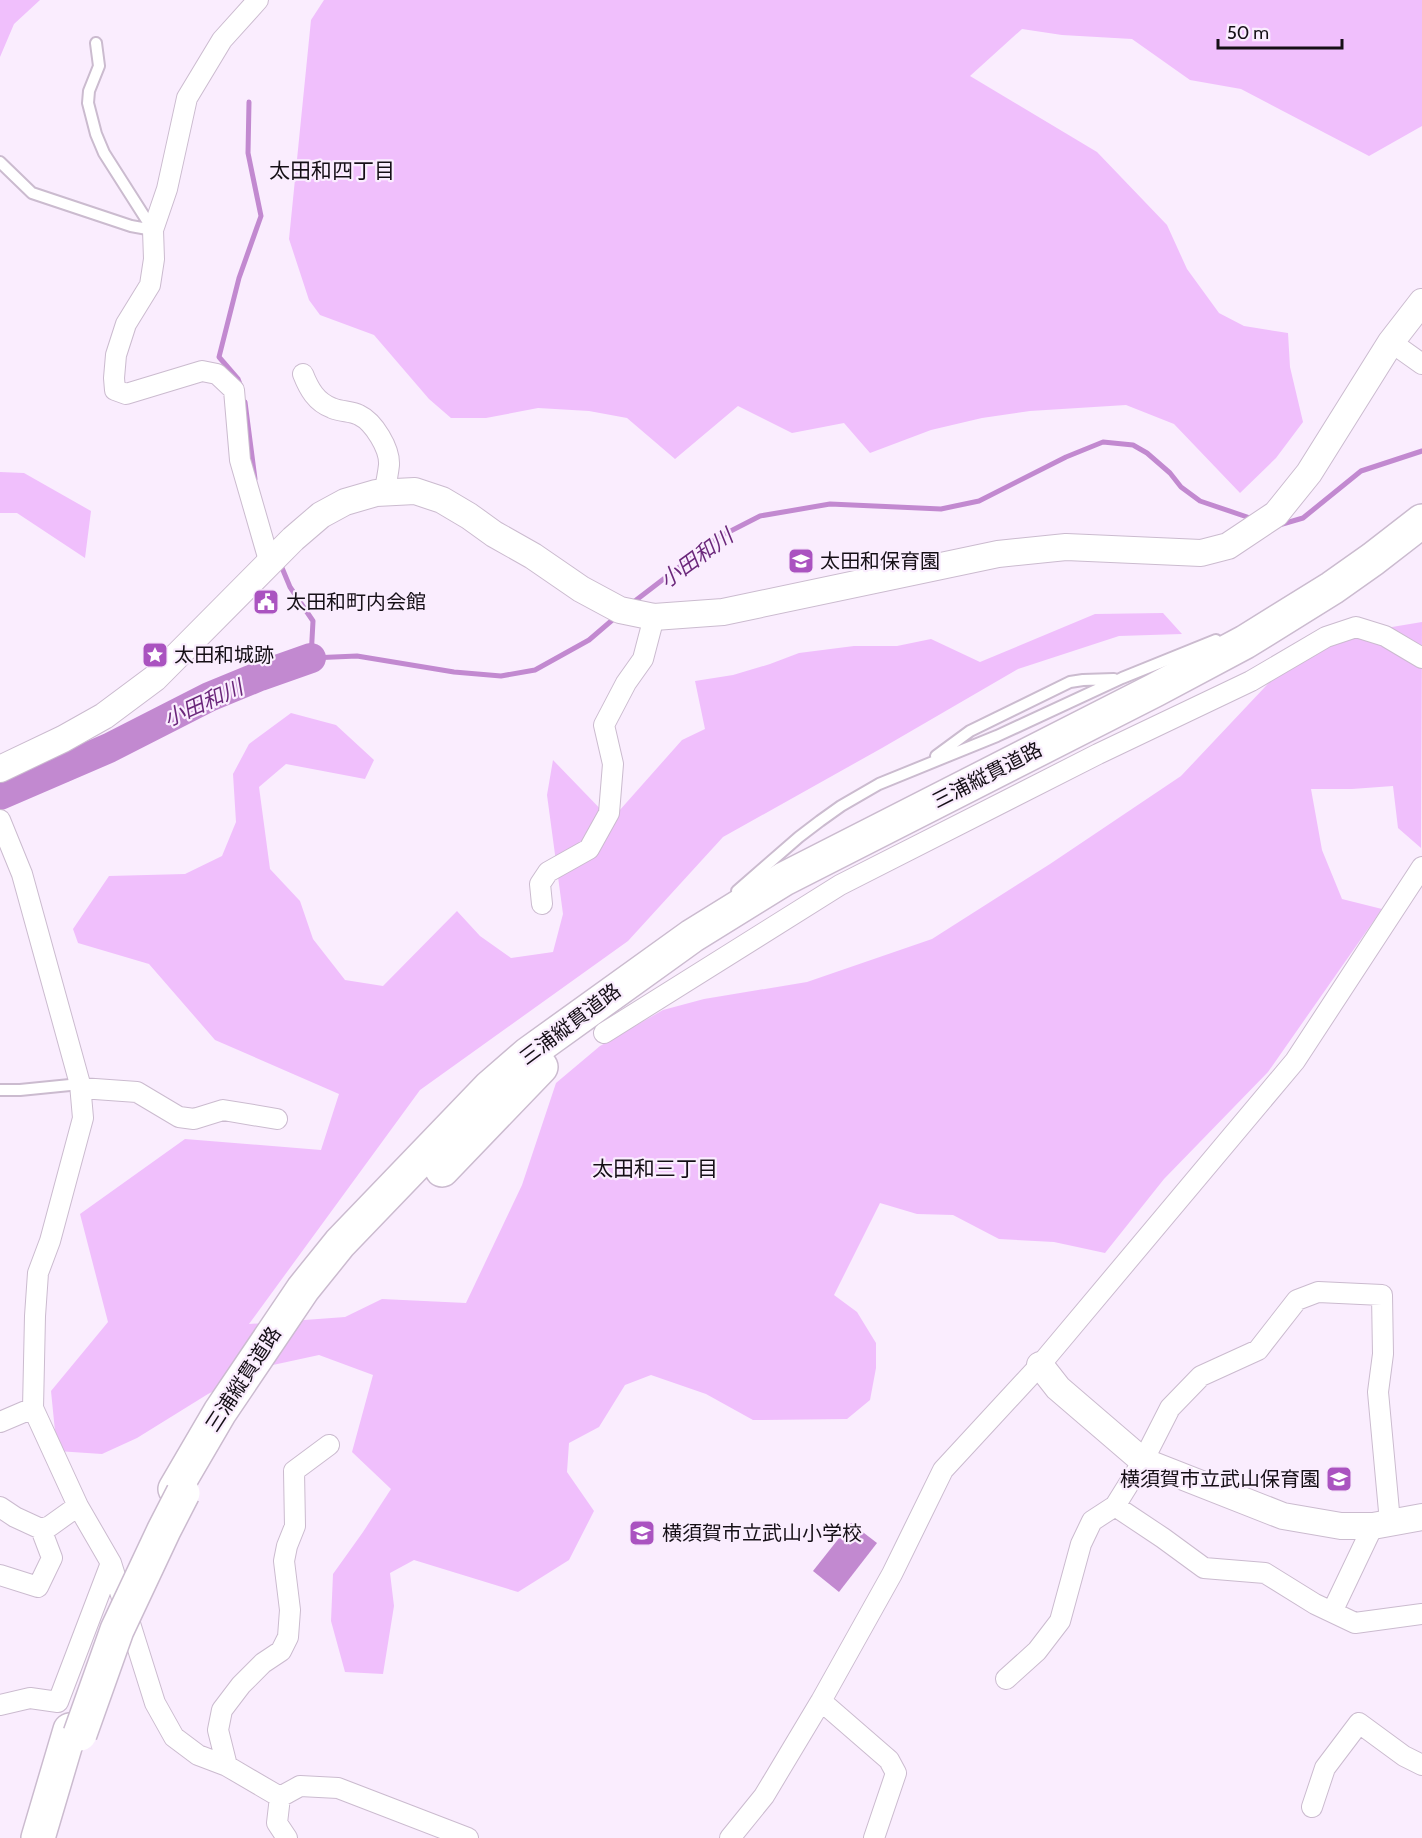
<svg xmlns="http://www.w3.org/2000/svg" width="1422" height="1838" font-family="Cabin,'Noto Sans JP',sans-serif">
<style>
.green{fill:#f0bffc}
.water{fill:#c289d0}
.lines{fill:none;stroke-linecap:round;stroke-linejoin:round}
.stream{stroke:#c289d0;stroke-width:5}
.river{stroke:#c289d0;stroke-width:30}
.service-casing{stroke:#cbbbcf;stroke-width:14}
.minor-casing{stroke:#cbbbcf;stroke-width:22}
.tertiary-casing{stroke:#cbbbcf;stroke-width:28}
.motorway-casing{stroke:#cbbbcf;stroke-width:36}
.service{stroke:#fff;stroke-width:10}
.minor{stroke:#fff;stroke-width:20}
.tertiary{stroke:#fff;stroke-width:26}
.motorway{stroke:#fff;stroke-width:33}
.motorway-bridge-casing{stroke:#cbbbcf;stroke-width:36;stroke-linecap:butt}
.motorway-bridge{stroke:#fff;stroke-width:33}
.labels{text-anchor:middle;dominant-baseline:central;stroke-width:4.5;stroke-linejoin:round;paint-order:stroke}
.poi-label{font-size:20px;fill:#150f16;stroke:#faedfe;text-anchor:start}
.street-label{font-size:20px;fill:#150f16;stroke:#faedfe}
.neighbourhood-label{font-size:21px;fill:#150f16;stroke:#faedfe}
.water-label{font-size:21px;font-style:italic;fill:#6b277b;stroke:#faedfe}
</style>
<rect width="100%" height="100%" fill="#faedfe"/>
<!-- green -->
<path class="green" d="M0,0h40l-26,24 -14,33z
M324,0h1098v126l-53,30 -128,-67 -51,-9 -58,-41 -70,-4 -40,-6 -52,47 127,76 70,73 20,44 32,44 25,13 44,7 2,34 13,55 -27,36 -36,35 -66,-69 -48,-19 -96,6 -48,7 -51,12 -61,23 -26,-30 -52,10 -54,-27 -63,53 -48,-41 -38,-7 -51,-3 -52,10h-35l-22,-19 -55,-64 -54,-20 -11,-15 -20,-61 22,-219z
M0,472l24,1 67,38 -6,47 -68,-45h-17z
M1163,613l19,21 -63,2 -101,33 -136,79 -159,89 -95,104 -208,149 -171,234 96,-7 37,-18 84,4 56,-118 34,-102 44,-37 63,-36 41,-11 103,-17 125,-43 118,-75 131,-88 117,-124 76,-22 48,-8 -1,226 -23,-20 -5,-42 -41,3h-41l11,61 20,49 40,10 -114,163 -104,107 -59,74 -51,-11 -55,-3 -46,-24 -36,-1 -37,-11 -46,92 23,17 19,31v25l-6,32 -23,19 -94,1 -47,-26 -55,-19 -26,10 -26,42 -30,16 -2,29 27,39 -25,49 -51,32 -104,-32 -24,13 4,33 -11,68 -38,-2 -14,-51 2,-47 30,-42 28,-43 -39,-37 21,-77 -54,-20 -60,13 -51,26 -71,44 -35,16 -45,-3 -6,-60 57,-69 -28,-108 105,-75 136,11 18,-56 -124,-54 -66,-76 -71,-21 -5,-14 36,-53 76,-2 37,-18 14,-34 -3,-48 16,-30 42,-31 45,12 38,35 -9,19 -79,-15 -27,23 11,82 30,32 13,38 32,41 38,6 74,-75 23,25 31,22 42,-6 10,-38 -16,-119 6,-35 58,60 71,-80 23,-11 -10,-48 38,-6 37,-11 29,-11 55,-7h43l34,-7 49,23 115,-48z"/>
<!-- water -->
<path class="water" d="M851,1523l26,20 -38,49 -26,-21z"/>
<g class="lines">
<!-- stream -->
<path class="stream" d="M241,387l-3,-8 -19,-22 20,-79 22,-62 -13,-63 1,-51
M245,402l10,77
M1279,525l24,-7 58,-47 61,-20
M280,563l10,24 23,34 -2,37 46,-2 97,16 47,4 34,-6 54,-30 28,-24
M631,604l86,-66 43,-22 70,-12 111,5 38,-8 87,-44 37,-15 30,3 14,8 23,20 11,14 19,14 53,18"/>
<!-- river -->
<path class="river" d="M0,795l109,-47 100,-51 51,-21 51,-18"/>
<!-- service casing -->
<g class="service-casing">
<path id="service" d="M96,43l3,23 -10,25 -1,12 8,31 8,19 49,77
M0,162l32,31 99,33 22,4
M936,756l34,-25 100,-49 13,-2 31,-1
M737,891l62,-54 21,-16 21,-15 38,-22 118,-48 125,-58 94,-38
M0,1090h20l60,-6"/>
</g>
<!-- minor casing -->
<g class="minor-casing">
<path id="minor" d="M258,0l-36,40 -35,58 -20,91 -14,41 1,29 -4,26 -24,39 -10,31 -2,23 1,12 11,4 76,-23 15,3 17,16 6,70 30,104
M1391,342l31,22
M303,374c6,15 13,28 29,34 9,4 19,3 27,7 15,7 31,34 30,50 -1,9 -3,19 -5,28
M0,820l22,54 58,210 3,34 -33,123 -12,32 -3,43 -2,92 45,98 33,57 44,140 19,34 24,18 29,11 53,31 -3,26 10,15
M542,904l-2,-20 8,-12 41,-23 20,-36 4,-49 -9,-39 22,-42 17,-24 11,-42
M604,1033l236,-148 258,-131 153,-73 75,-44 30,-10 29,9 37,22
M81,1088l56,4 42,25 15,2 29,-9 54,9
M0,1422l33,-14
M1115,1506l48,32 41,30 61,5 50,31 40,19 67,-9
M0,1507l15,10 26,12 9,-3 28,-20
M0,1575l38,12 14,-29 -11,-29
M1332,1612l41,-86
M1006,1679l31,-28 23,-30 21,-77 11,-23 23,-15 28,-45 27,-53 31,-32 57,-26 39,-50 21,-8 64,3 1,59 -5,38 12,130
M821,1701l68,59 7,13 -22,65
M0,1705l30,-7 28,4 53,-139
M227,1766l-9,-36 4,-20 19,-25 22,-22 18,-12 7,-14 2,-27 -6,-49 3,-15 8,-20 -1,-55 35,-26
M280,1797l20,-11 38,2 130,50
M1312,1807l13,-39 34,-45 45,33 18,9
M730,1838l34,-42 57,-95 71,-127 51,-104 97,-105 255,-304 127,-194"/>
</g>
<!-- tertiary casing -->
<g class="tertiary-casing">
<path id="tertiary" d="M0,769l63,-30 41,-23 51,-38 138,-139 28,-24 24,-13 31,-9 39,-2 27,9 27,16 25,18 39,22 48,33 39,21 34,7 69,-5 275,-58 68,-7 135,6 27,-7 48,-32 33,-41 82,-131 31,-40
M1040,1365l18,23 85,73 140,55 58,10h32l49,-9"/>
</g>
<!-- motorway casing -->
<g class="motorway-casing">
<path id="motorway" d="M442,1170l99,-103
M175,1489l45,-77 83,-123 37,-46 150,-156 38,-33 164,-118 92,-57 371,-189 90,-48 87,-54 41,-29 49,-38
M38,1838l32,-108"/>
</g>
<!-- service -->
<use href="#service" class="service"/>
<!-- minor -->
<use href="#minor" class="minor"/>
<!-- tertiary -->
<use href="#tertiary" class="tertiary"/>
<!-- motorway -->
<use href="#motorway" class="motorway"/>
<!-- motorway-bridge casing -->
<g class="motorway-bridge-casing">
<path id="motorway-bridge" d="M80,1734l37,-104 47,-100 19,-37"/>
</g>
<!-- motorway-bridge -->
<use href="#motorway-bridge" class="motorway-bridge"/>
</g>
<!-- icons -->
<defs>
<g id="school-square" transform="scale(1.35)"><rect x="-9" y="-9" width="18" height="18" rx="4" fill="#aa53c0" stroke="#faedfe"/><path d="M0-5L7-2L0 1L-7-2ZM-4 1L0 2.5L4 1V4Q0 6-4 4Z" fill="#fff"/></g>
<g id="civic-square" transform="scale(1.35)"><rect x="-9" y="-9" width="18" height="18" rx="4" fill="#aa53c0" stroke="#faedfe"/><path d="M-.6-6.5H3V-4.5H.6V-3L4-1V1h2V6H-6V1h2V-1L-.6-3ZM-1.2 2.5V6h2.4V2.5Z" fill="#fff"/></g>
<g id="sight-square" transform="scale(1.35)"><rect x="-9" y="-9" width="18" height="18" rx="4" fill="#aa53c0" stroke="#faedfe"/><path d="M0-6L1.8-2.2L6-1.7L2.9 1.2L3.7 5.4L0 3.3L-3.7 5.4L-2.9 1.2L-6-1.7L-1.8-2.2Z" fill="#fff"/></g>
</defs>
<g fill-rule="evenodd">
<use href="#school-square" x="801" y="561"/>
<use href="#civic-square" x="266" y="602"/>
<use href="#sight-square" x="155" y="655"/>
<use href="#school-square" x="1339" y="1479"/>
<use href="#school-square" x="642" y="1533"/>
</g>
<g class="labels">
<!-- poi labels -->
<g class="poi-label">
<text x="820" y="561">太田和保育園</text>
<text x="286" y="602">太田和町内会館</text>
<text x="174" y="655">太田和城跡</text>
<text x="1320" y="1479" text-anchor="end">横須賀市立武山保育園</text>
<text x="662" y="1533">横須賀市立武山小学校</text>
</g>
<!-- street labels -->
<g class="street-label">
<text transform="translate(987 775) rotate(-27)">三浦縦貫道路</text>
<text transform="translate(570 1024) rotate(-37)">三浦縦貫道路</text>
<text transform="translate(243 1379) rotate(-57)">三浦縦貫道路</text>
</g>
<!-- neighbourhood labels -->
<g class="neighbourhood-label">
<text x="332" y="170">太田和四丁目</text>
<text x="655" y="1168">太田和三丁目</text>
</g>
<!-- water labels -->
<g class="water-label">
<text transform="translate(696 558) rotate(-36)">小田和川</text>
<text transform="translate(203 703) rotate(-24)">小田和川</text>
</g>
</g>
<!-- scale -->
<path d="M1218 39v9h124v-9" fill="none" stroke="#150f16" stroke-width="3"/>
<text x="1227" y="39" font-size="18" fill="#150f16" stroke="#faedfe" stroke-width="4.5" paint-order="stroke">50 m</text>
</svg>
